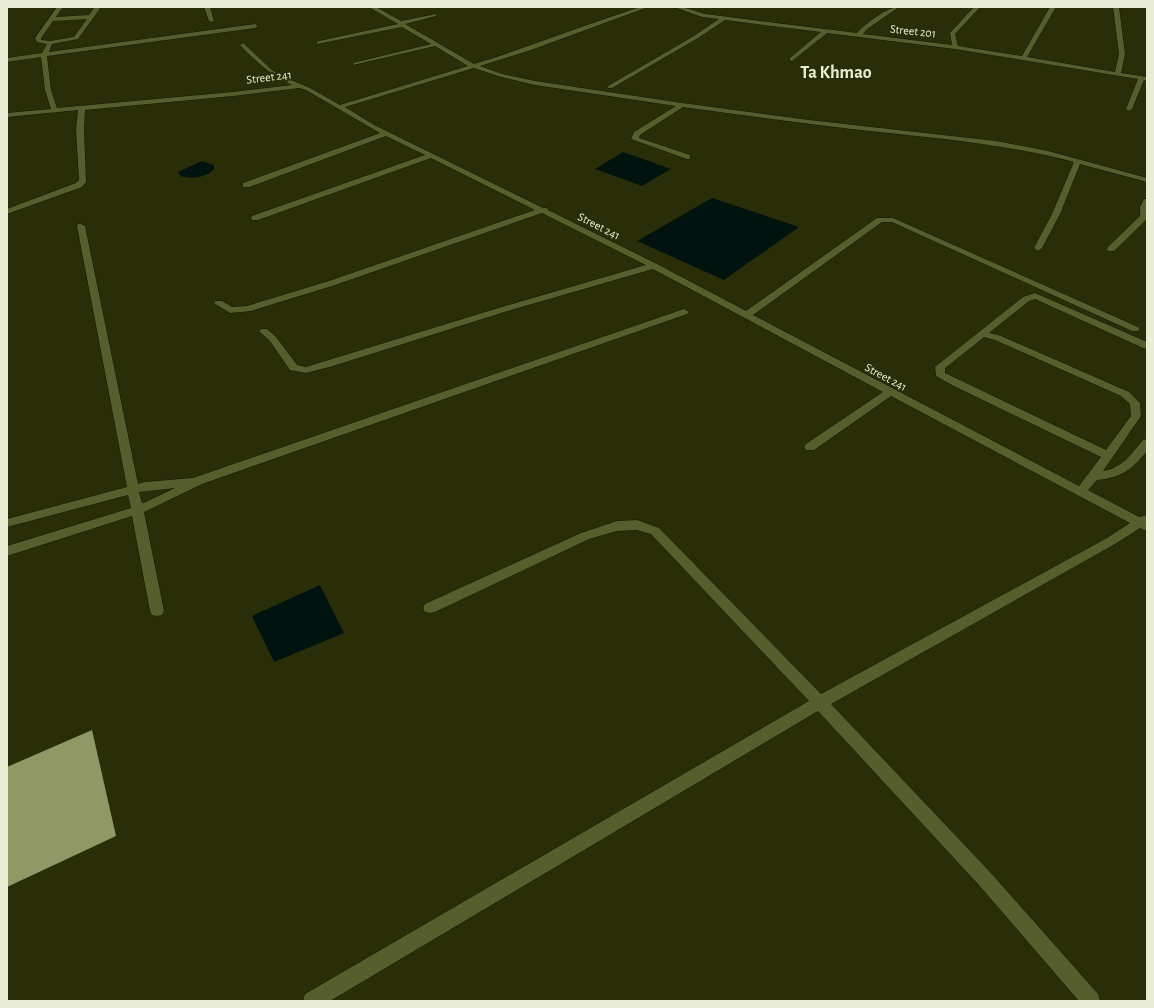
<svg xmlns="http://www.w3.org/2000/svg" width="1154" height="1008" font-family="'Alegreya Sans',sans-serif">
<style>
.water{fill:#01130f}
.building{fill:#909866}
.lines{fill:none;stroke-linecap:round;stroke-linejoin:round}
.minor-casing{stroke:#131600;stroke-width:1}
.minor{fill:#575e2e;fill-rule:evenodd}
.labels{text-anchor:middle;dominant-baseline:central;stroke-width:4;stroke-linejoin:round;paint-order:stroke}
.far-street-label{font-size:12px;fill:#e8edd3;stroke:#292e09}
.far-town-label{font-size:18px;font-weight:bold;fill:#e8edd3;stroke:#292e09}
</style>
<rect width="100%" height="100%" fill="#292e09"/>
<!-- water -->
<path class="water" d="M623,152l48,17 -29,17 -47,-17z
M202,161l12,4v4c-7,9 -24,10 -34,7l-2,-4z
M712,198l87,29 -75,53 -87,-39z
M320,585l24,48 -70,29 -22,-46z"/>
<!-- building -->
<path class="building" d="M92,730l24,106 -109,51v-120z"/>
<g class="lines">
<!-- minor casing -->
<g class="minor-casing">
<path id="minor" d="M57,7h6l-7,10 33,-2 6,-8h6l-23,32 -26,5 -3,8 206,-28 3,2 -3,2 -208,28 4,34 6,18 176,-16 59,-7c-22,-10 -34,-22 -51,-39l-1,-1 3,-2 29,27 9,6 29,12 30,17 128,-39 -33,-20 -82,19v-2l78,-19 -29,-17 -85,17v-2l2,-1 79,-17 -29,-17h7l25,14 35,-7v2l-31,8 69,40c56,-17 110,-39 166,-57h8l-117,43 -51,16 22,8 33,7 147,22 127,17 187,21 52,10 99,27v4l-67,-18 -20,50 -18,34 -4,3 -4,-3 18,-34 22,-52c-64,-17 -129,-23 -195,-30 -65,-7 -131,-16 -196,-25l-43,28 -1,3 51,17v4h-3l-56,-20 3,-7 42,-26 -141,-21 -37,-9 -24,-8 -129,39 29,18 169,83h4l1,2 109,54 89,47 131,-93h16l245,109 2,2 -2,2h-6l-240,-109h-10l-129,93 326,171 22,-29 -149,-72 -16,-9 -1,-9 88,-70 12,-4 112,49v7l-4,-1 -108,-49 -6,2 -40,32 12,3 128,56 11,11 1,13 -38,55c20,-3 28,-17 40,-31l4,-1v12c-16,19 -24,26 -50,29l-9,10 51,27 8,-2v16l-7,-3 -25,16 -284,160 159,168 108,122 2,7h-21l-101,-117 -160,-173 -488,290h-27l2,-7 504,-293 -158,-167 -14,-4 -20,1 -28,8 -154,73 -5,1 -5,-1 -2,-4 2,-4 156,-71 36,-12 20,-1 22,8 162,166 286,-156 23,-15 -239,-127 -77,54h-8l-2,-3 2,-3 77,-52 -230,-123 -142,41 -178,56 -27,7 -16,-3 -20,-29 -11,-10 2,-2h6l9,8 21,28 9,2 199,-61 141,-41 -104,-52 -207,72 -84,26 -21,2 -16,-10 2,-2h6l10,6 15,-1 82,-25 206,-71 -104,-52 -173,62h-6l-1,-2 1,-2 173,-61 -39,-19 -137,51h-6v-4l137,-50 -74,-43 -7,-2 -66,8 -148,14 -1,19 2,53 -4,5 -75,27v-5l69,-26 3,-3 -3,-51 2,-19 -71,7v-4l44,-4 -6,-19 -4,-33 -34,5v-4l35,-5 5,-9 -10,-2 -2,-4zM87,19l-13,18 -24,4 -9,-1v-2l12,-17zM984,337l11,3 126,56 9,8 1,12 -25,34 -161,-77v-5z
M204,7h6l4,15 -5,-1z
M674,7h8l23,7 152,19c8,-9 30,-26 42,-26l-32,22 -4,5 89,11 -2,-12 24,-26h6l-25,27 3,12 64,10 28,-49h6l-29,50 88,15 4,-18 -6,-47h6l6,47 -4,19 26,4v4l-3,-1 -12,29 -3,2 -3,-2 12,-30 -183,-30 -128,-16 -35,28 -2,-1v-2l31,-26 -96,-12 -27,18 -86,50h-4v-2l86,-50 25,-17 -17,-2z
M1144,199h3v20l-33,32h-6l-1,-2 1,-2 32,-31v-9z
M78,224h3l4,2 53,258 7,-2 48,-4 488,-168 3,-1 5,3 -2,2 -485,170 -58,28 20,99 -2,4 -5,1 -5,-1 -2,-4 -18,-95 -125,40v-10l124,-38 -3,-13 -121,32v-8l120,-32 -50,-261zM175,488l-29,14 -4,1 -3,-11z"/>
</g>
<!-- minor -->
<use href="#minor" class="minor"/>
</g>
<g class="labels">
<!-- far-street labels -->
<g class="far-street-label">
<text transform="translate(913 31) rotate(6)">Street 201</text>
<text transform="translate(269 77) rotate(-7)">Street 241</text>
<text transform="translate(599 226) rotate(27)">Street 241</text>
<text transform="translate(886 377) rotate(28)">Street 241</text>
</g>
<!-- far-town labels -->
<g class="far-town-label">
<text x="836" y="73">Ta Khmao</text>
</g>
</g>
<!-- border -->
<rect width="1154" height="1008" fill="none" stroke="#e8edd3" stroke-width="16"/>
</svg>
